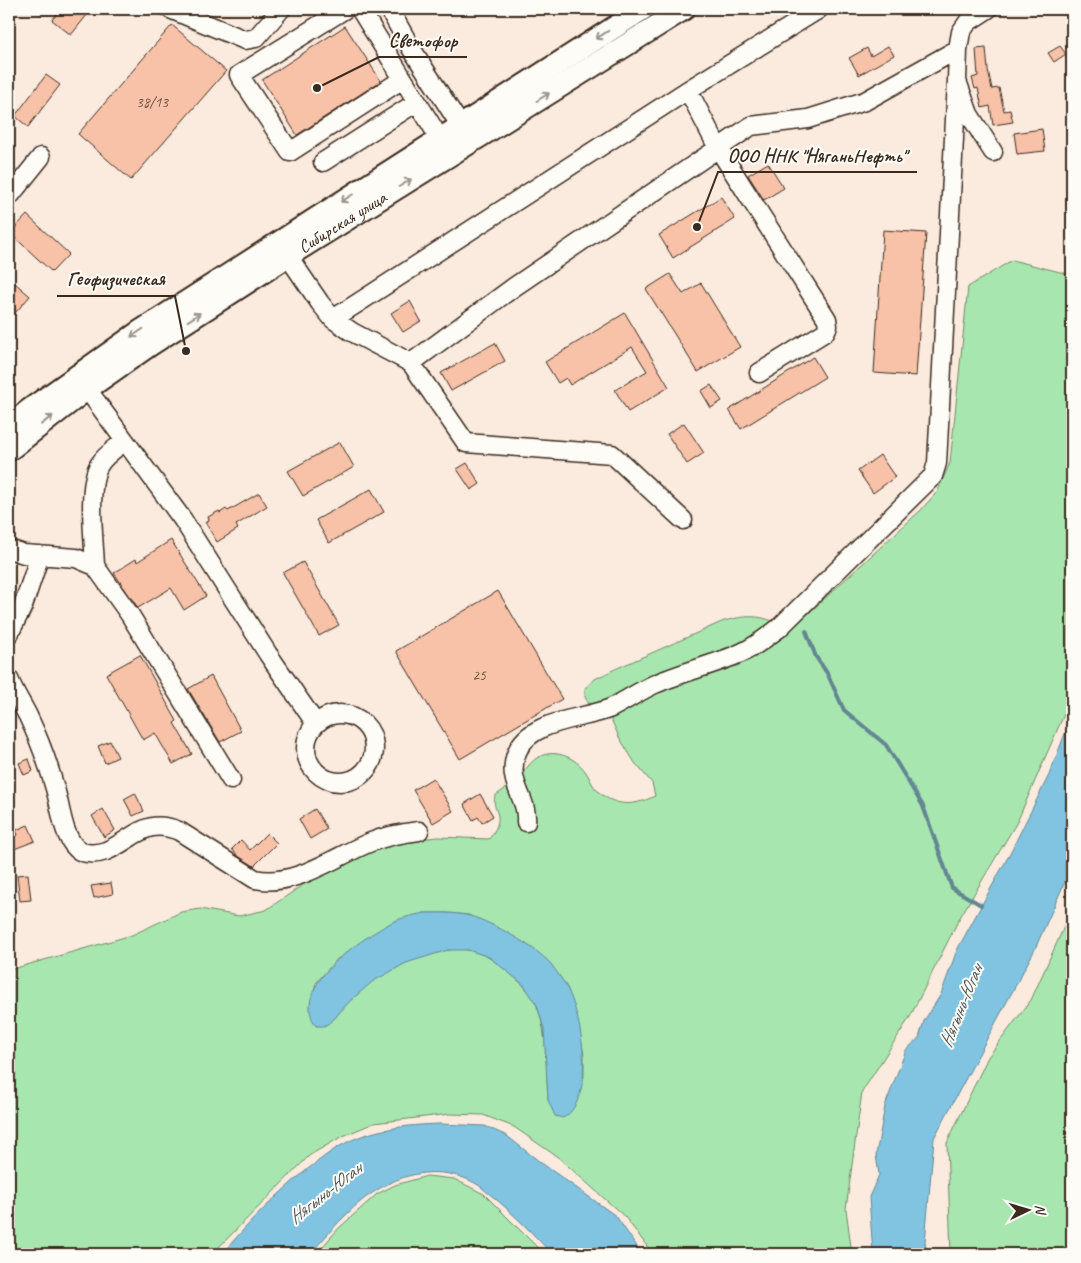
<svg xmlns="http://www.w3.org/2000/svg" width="1081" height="1263" font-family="Caveat,sans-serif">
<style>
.green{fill:#a7e7af;stroke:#718866;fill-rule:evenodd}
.water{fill:#80c4e1;stroke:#648693}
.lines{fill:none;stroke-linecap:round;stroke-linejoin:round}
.stream{stroke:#648693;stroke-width:4}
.building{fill:#f7c2a8;stroke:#3b2a1e}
.minor-casing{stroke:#3b2a1e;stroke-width:21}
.major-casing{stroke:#3b2a1e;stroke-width:25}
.minor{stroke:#fdfcf7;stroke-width:18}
.major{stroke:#fdfcf7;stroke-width:21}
.oneway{stroke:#9c938a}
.labels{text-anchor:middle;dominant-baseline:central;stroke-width:4;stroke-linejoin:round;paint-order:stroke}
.number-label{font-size:15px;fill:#6a5040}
.street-label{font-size:18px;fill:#3b2a1e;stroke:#fdfcf7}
.water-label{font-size:19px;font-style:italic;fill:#505858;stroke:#fdfcf7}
.leader{fill:none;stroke:#3b2a1e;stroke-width:2}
.callout-dot{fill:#3b2a1e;stroke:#fdfcf7;stroke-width:2}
.callout-label{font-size:19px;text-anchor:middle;font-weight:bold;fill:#3b2a1e;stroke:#fdfcf7;stroke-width:4;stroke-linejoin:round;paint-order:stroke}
</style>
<rect width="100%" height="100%" fill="#fbebdf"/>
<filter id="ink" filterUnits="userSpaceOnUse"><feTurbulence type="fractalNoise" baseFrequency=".02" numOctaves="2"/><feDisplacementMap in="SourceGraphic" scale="10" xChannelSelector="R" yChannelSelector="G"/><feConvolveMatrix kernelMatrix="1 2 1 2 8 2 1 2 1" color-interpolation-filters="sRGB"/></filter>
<g filter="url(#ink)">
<!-- green -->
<path class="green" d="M1012,260l60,15v421l-55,126 -58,97 -49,98 -48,75 -16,117 6,45h-199l-28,-37 -66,-59 -45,-31 -31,-12 -33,-1 -76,9 -31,13 -33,19 -98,99h-203v-284l123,-35 49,-23 19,-3 39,7 27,-6 50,-34 57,-25 27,-10 38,-4 51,2c5,-7 10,-14 9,-23 -2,-9 -5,-10 -3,-20 7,-5 15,-10 21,-16 9,-8 14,-20 25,-24 15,-7 35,2 44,15 4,5 6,12 10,17 17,19 38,19 60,8l-3,-13 -17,-20 -16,-26 -8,-18 -10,-15h-12l-4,-7v-9l10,-9 18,-9 111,-49c27,-7 39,-6 63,7l12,-6 122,-112 16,-18 13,-29 18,-176zM424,913h23l22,2 98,72 9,28 8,40v23l-36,22c-2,-31 0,-65 -11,-94 -7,-16 -19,-26 -32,-37 -11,-8 -22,-17 -37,-19 -28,-5 -73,16 -96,31 -15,10 -28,26 -40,40l-22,-16 6,-22 21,-24z
M1072,909v345h-121l-4,-111 41,-86 43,-57z
M427,1176l27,3 30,15 60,60h-228l23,-26 38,-34 18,-9z"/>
<!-- water -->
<path class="water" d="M1072,716v150l-38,85 -100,187 -9,104 2,12h-54l-4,-57 10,-22 -3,-20 9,-49 21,-56 13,-12 5,-17 17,-27 16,-44 51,-93 41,-82z
M424,913c15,0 31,-1 46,3 22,6 66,31 81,48 5,7 11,15 15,22 16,29 31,113 -3,132l-8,-2 -7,-16 -4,-71 -7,-24 -13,-20 -35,-28 -21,-7h-20l-42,13 -34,19 -23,20 -17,19 -8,5h-8c-27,-40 43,-85 71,-101 11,-7 24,-9 37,-12z
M440,1124l45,2 22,10 33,26 76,54 26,38h-90c-19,-20 -39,-41 -60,-58 -6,-4 -12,-11 -19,-14 -44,-22 -90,-3 -124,30 -14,13 -26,28 -39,42h-88c26,-31 55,-60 87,-86 10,-7 20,-16 31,-22 29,-17 67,-21 100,-22z"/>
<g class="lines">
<!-- stream -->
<path class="stream" d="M806,631l10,26 11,16 17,37 42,35 37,61 29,82 29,17"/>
</g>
<!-- building -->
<path class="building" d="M61,9h19l7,6 -16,20 -19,-15z
M172,25l54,46 -95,109 -53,-46z
M345,26l36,55 -84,54 -35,-55z
M888,46l6,9 -35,20 -10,-17 18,-10 4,8z
M1060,46l6,8 -12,8 -6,-9z
M986,48l2,22 4,19 7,-1 5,23 6,-1 3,12 -20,3 -3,-19 -8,2 -4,-20 -3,1 -3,-11 6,-2 -2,-27z
M46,75l14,10 -32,42 -13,-11z
M1042,129l3,22 -28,3 -3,-21z
M768,163l16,25 -20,12 -16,-25z
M721,197l14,22 -62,39 -14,-23z
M27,215l42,39 -17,18 -42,-39z
M883,230l43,3 -10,143 -42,-3z
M670,274l13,20 18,-11 39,64 -42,25 -52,-83z
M9,278l21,18 -21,24z
M410,301l11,20 -18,11 -12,-19z
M625,313l44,74 -41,25 -13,-22 32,-19 -15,-24 -62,38 -4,-7 -8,5 -13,-21z
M495,343l10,18 -54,30 -10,-18z
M813,357l12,20 -84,52 -12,-19z
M711,385l11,16 -11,7 -10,-17z
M684,423l20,30 -17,11 -20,-30z
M340,442l14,25 -51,29 -15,-25z
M880,455l15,22 -22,16 -15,-22z
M467,463l13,21 -9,6 -14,-21z
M371,489l13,23 -55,31 -13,-23z
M259,493l8,13 -31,19 2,4 -21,13 -12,-20 4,-2 -1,-3 11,-6 1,2 6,-4 2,2z
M171,540l35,56 -22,14 -13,-22 -33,20 -24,-35 22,-14 1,3z
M303,562l36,63 -20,11 -36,-63z
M498,591l64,108 -102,60 -64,-108z
M140,655l37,66 -3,2 18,31 -19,10 -18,-31 -12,7 -37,-66z
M211,676l30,55 -21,11 -32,-53z
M110,741l8,16 -13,6 -7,-17z
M29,759l4,12 -9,4 -5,-12z
M433,778l20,33 -20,12 -20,-33z
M135,793l9,18 -11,5 -9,-17z
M480,794l13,22 -11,7 -4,-6 -5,3 -9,-16z
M103,809l12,21 -11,7 -12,-21z
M315,809l12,20 -17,10 -11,-20z
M28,825l7,16 -26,10v-13l9,-3 -2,-5z
M267,833l10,10 -23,23 -16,-10 -6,-7 9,-9 9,10z
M28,874l3,26 -11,1 -3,-26z
M111,883l2,11 -19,4 -3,-12z"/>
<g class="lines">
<!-- minor casing -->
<g class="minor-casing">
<path id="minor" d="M170,9l75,31 11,-2 25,-29
M345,9l-106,66 51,77 113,-73
M360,9l80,130
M389,9l22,39 49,77
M988,9l-20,13 -7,10 -3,17 -1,32 12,33 24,38
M688,90l30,58 109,171 1,7 -3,6 -66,41
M323,162l94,-60
M9,197l32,-40
M288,256l32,47 13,16 19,13 59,31 55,80 146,11 71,66
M333,319l355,-229 131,-81
M411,363l103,-76 237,-161 57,-7 57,-18 93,-52
M87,389l96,131 85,134 48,70
M9,549l15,5 52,4 19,8 35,49 101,165
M95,566c-1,-26 -8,-79 4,-101 6,-10 17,-17 26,-24
M9,634l14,-28 17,-51
M9,679c5,13 13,25 19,37 12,25 21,50 28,76 5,17 7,44 21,57 7,6 21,5 29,2 29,-12 38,-34 73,-20l76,48c40,9 80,-23 116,-37 15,-6 32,-9 48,-11
M306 748a34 34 0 1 1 68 0a34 34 0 1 1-68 0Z
M526,822c2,-26 -21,-39 -9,-70 13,-33 66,-32 94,-44 15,-7 28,-17 44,-24 28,-12 58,-19 86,-31 14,-6 26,-16 38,-25l154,-152 4,-13 20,-382"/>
</g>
<!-- major casing -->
<g class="major-casing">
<g id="major">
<path d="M9,427l20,-17 110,-78 504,-323"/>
<path id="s1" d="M9,450l78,-61 63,-44 138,-89 396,-247"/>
</g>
</g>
<!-- minor -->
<use href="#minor" class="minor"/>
<!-- major -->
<use href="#major" class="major"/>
</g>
<!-- one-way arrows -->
<defs><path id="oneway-shaft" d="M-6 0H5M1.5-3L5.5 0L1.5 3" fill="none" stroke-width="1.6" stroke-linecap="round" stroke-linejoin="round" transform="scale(1.25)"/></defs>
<g class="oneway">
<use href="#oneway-shaft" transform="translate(602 35) rotate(147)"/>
<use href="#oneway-shaft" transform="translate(543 97) rotate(-32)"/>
<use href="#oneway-shaft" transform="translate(405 183) rotate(-32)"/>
<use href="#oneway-shaft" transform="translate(347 198) rotate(148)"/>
<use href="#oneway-shaft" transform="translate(194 317) rotate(-33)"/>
<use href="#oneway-shaft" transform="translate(137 333) rotate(146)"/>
<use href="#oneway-shaft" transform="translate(47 420) rotate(-38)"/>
</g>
</g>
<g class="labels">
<!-- number labels -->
<g class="number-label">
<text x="152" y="102">38/13</text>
<text x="479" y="675">25</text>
</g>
<!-- street labels -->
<g class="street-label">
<text stroke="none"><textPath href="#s1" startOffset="404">Сибирская улица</textPath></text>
</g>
<!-- water labels -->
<g class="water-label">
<text transform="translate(961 1006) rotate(-68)">Нягынь-Юган</text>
<text transform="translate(325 1193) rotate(-38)">Нягынь-Юган</text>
</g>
</g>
<!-- callouts -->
<path class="leader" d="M317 88L379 57H467M697 227L718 172H917M186 351L175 296H57"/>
<g class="callout-dot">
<circle cx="317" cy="88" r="5"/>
<circle cx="697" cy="227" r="5"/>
<circle cx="186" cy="351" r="5"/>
</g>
<g class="callout-label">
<text x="423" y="47">Светофор</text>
<text x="817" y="162">ООО ННК "НяганьНефть"</text>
<text x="116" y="285">Геофизическая</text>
</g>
<!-- margin -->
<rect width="1081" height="1263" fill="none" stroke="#fdfcf7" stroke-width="30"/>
<rect x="15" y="15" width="1051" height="1233" fill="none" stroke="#3b2a1e" stroke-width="2" filter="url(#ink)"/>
<!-- north arrow -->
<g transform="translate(1028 1210) rotate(85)" stroke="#fdfcf7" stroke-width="4" paint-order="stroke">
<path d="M0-4L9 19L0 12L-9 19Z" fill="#3b2a1e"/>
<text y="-8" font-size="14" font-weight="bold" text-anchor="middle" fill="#3b2a1e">N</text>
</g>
</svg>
